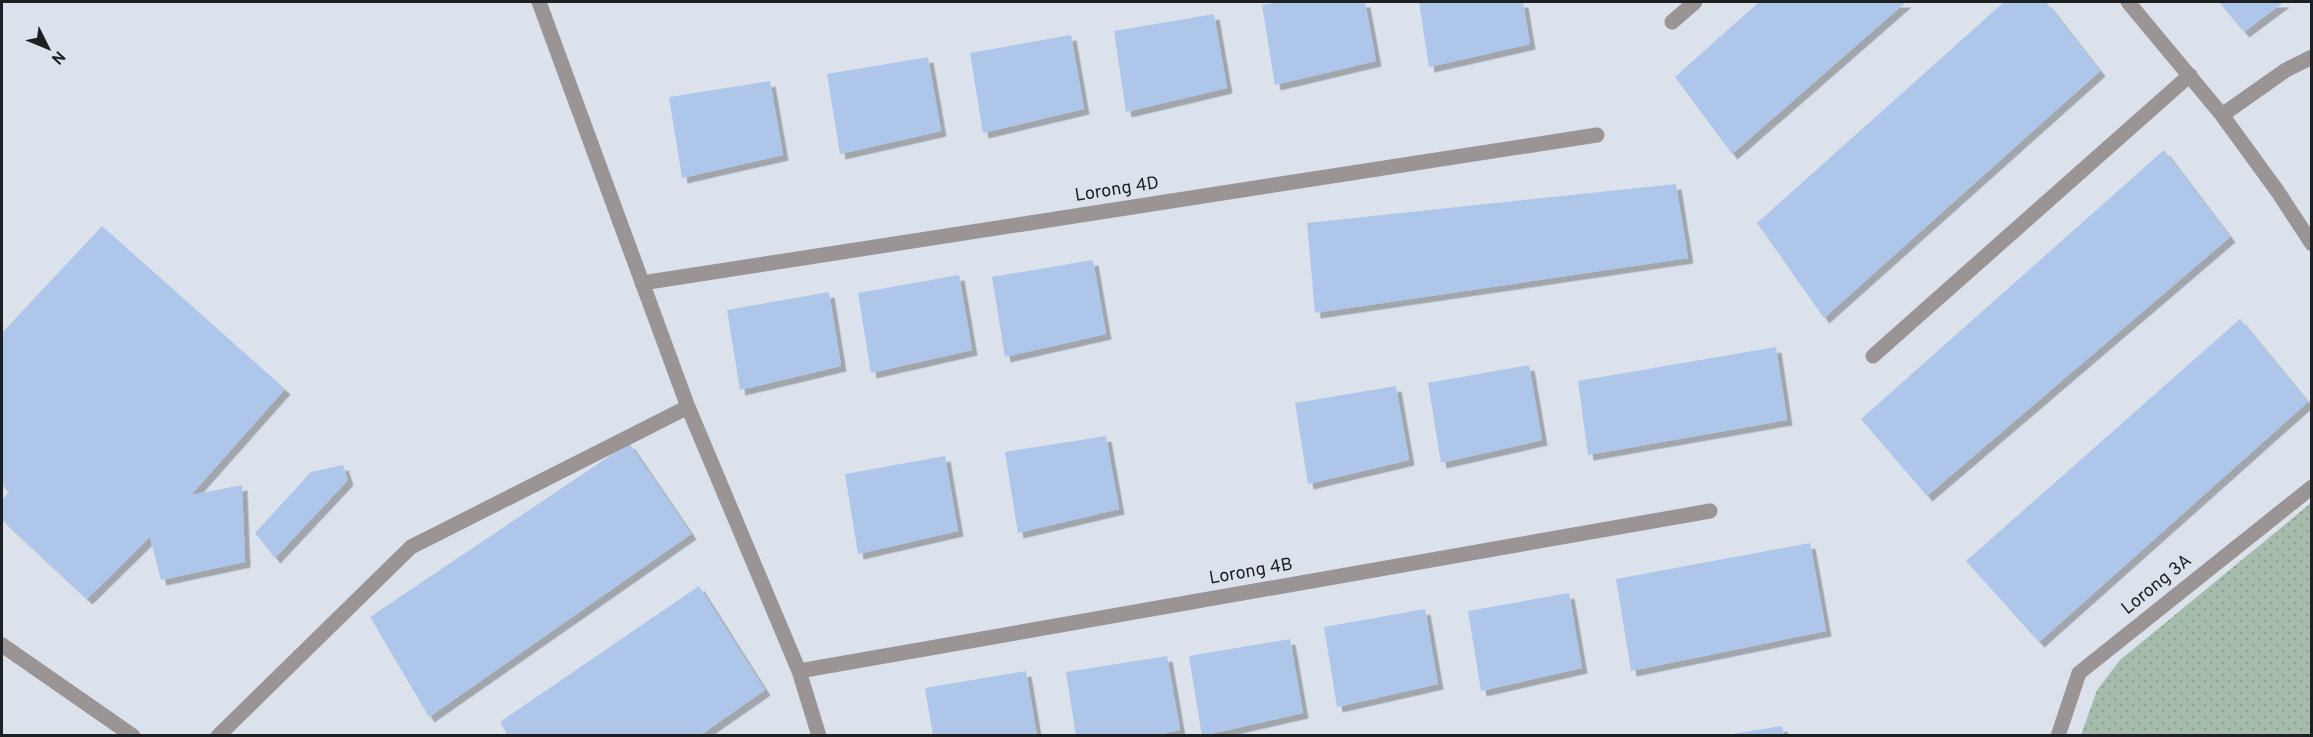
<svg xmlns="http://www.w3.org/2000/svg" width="2313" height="737" font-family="Overpass,sans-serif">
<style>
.park{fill:url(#park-dots)}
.building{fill:#aec6e9;filter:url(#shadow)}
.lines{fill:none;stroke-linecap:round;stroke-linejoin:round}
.minor{stroke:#9a9494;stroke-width:15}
.labels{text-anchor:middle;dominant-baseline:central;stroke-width:4.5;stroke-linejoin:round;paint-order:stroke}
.street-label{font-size:18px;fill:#1d2023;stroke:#dbe2ec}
</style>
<defs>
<pattern id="park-dots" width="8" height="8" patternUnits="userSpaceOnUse" patternTransform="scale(1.5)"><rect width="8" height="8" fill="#a5bbab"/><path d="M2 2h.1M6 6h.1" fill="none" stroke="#8ea093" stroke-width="1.8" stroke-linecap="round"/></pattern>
<filter id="shadow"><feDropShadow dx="5.5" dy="5.5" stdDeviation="0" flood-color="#0004"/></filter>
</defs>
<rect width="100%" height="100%" fill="#dbe2ec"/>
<!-- park -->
<path class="park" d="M2311,503v232h-230l16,-45 23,-30z"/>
<!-- building -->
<path class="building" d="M1281,2h84l11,59 -101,24 -13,-80z
M1419,2h104l7,42 -101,23z
M1759,2h147l-174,152 -57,-77z
M2004,2h42l54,69 -276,247 -67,-95z
M2219,2h65l-40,30z
M1214,14l13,74 -101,24 -12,-81z
M1071,35l13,74 -101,24 -13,-80z
M928,57l13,74 -101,23 -13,-80z
M770,81l13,74 -101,23 -13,-81z
M2164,150l66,87 -303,259 -66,-77z
M1676,184l12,74 -373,55 -8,-90z
M102,226l183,163 -94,106 51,-10 3,77 -84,18 -11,-43 -63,62 -85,-79v-20l7,-8 -7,-7v-152z
M1093,260l13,74 -101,23 -13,-80z
M959,275l13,75 -101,23 -13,-80z
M829,292l12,74 -101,24 -13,-80z
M2240,319l68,83 -269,240 -73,-81z
M1776,347l11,73 -199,35 -10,-74z
M1529,365l13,75 -101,23 -13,-80z
M1396,386l13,74 -101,24 -13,-81z
M1106,436l13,73 -101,24 -13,-81z
M629,443l62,91 -262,183 -59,-100z
M945,456l13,75 -100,23 -13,-80z
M343,465l5,15 -73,78 -20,-25 56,-61z
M1810,543l16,88 -195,40 -15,-92z
M699,586l66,104 -66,46h-191l-8,-14z
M1569,593l13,75 -101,23 -13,-80z
M1425,609l13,75 -101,23 -13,-80z
M1290,639l13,74 -101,23 -13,-80z
M1167,656l13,74 -26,6h-78l-10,-64z
M1026,671l11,65h-104l-8,-48z
M1782,726l2,10h-51v-2z"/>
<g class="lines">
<!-- minor -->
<path class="minor" d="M539,2l149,405 111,264 20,65
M2128,2l94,113 56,77 34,52
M1672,22l23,-20
M2222,115l64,-45 26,-13
M642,283l955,-148
M1873,356l317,-281
M2,645l131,91
M799,671l911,-160
M218,736l193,-189 277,-140
M2058,736l21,-63 233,-186"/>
</g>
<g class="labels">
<!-- street labels -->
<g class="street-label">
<text transform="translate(1117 190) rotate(-9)">Lorong 4D</text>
<text transform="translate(1251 572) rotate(-10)">Lorong 4B</text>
<text transform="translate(2157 585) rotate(-39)">Lorong 3A</text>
</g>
</g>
<!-- border -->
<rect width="2313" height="737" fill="none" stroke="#1d2023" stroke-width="6"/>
<!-- north arrow -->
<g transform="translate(48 48) rotate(133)" stroke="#dbe2ec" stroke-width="4.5" paint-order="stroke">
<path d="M0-4.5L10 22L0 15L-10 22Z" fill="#1d2023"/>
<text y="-9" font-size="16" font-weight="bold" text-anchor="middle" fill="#1d2023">N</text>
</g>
</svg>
